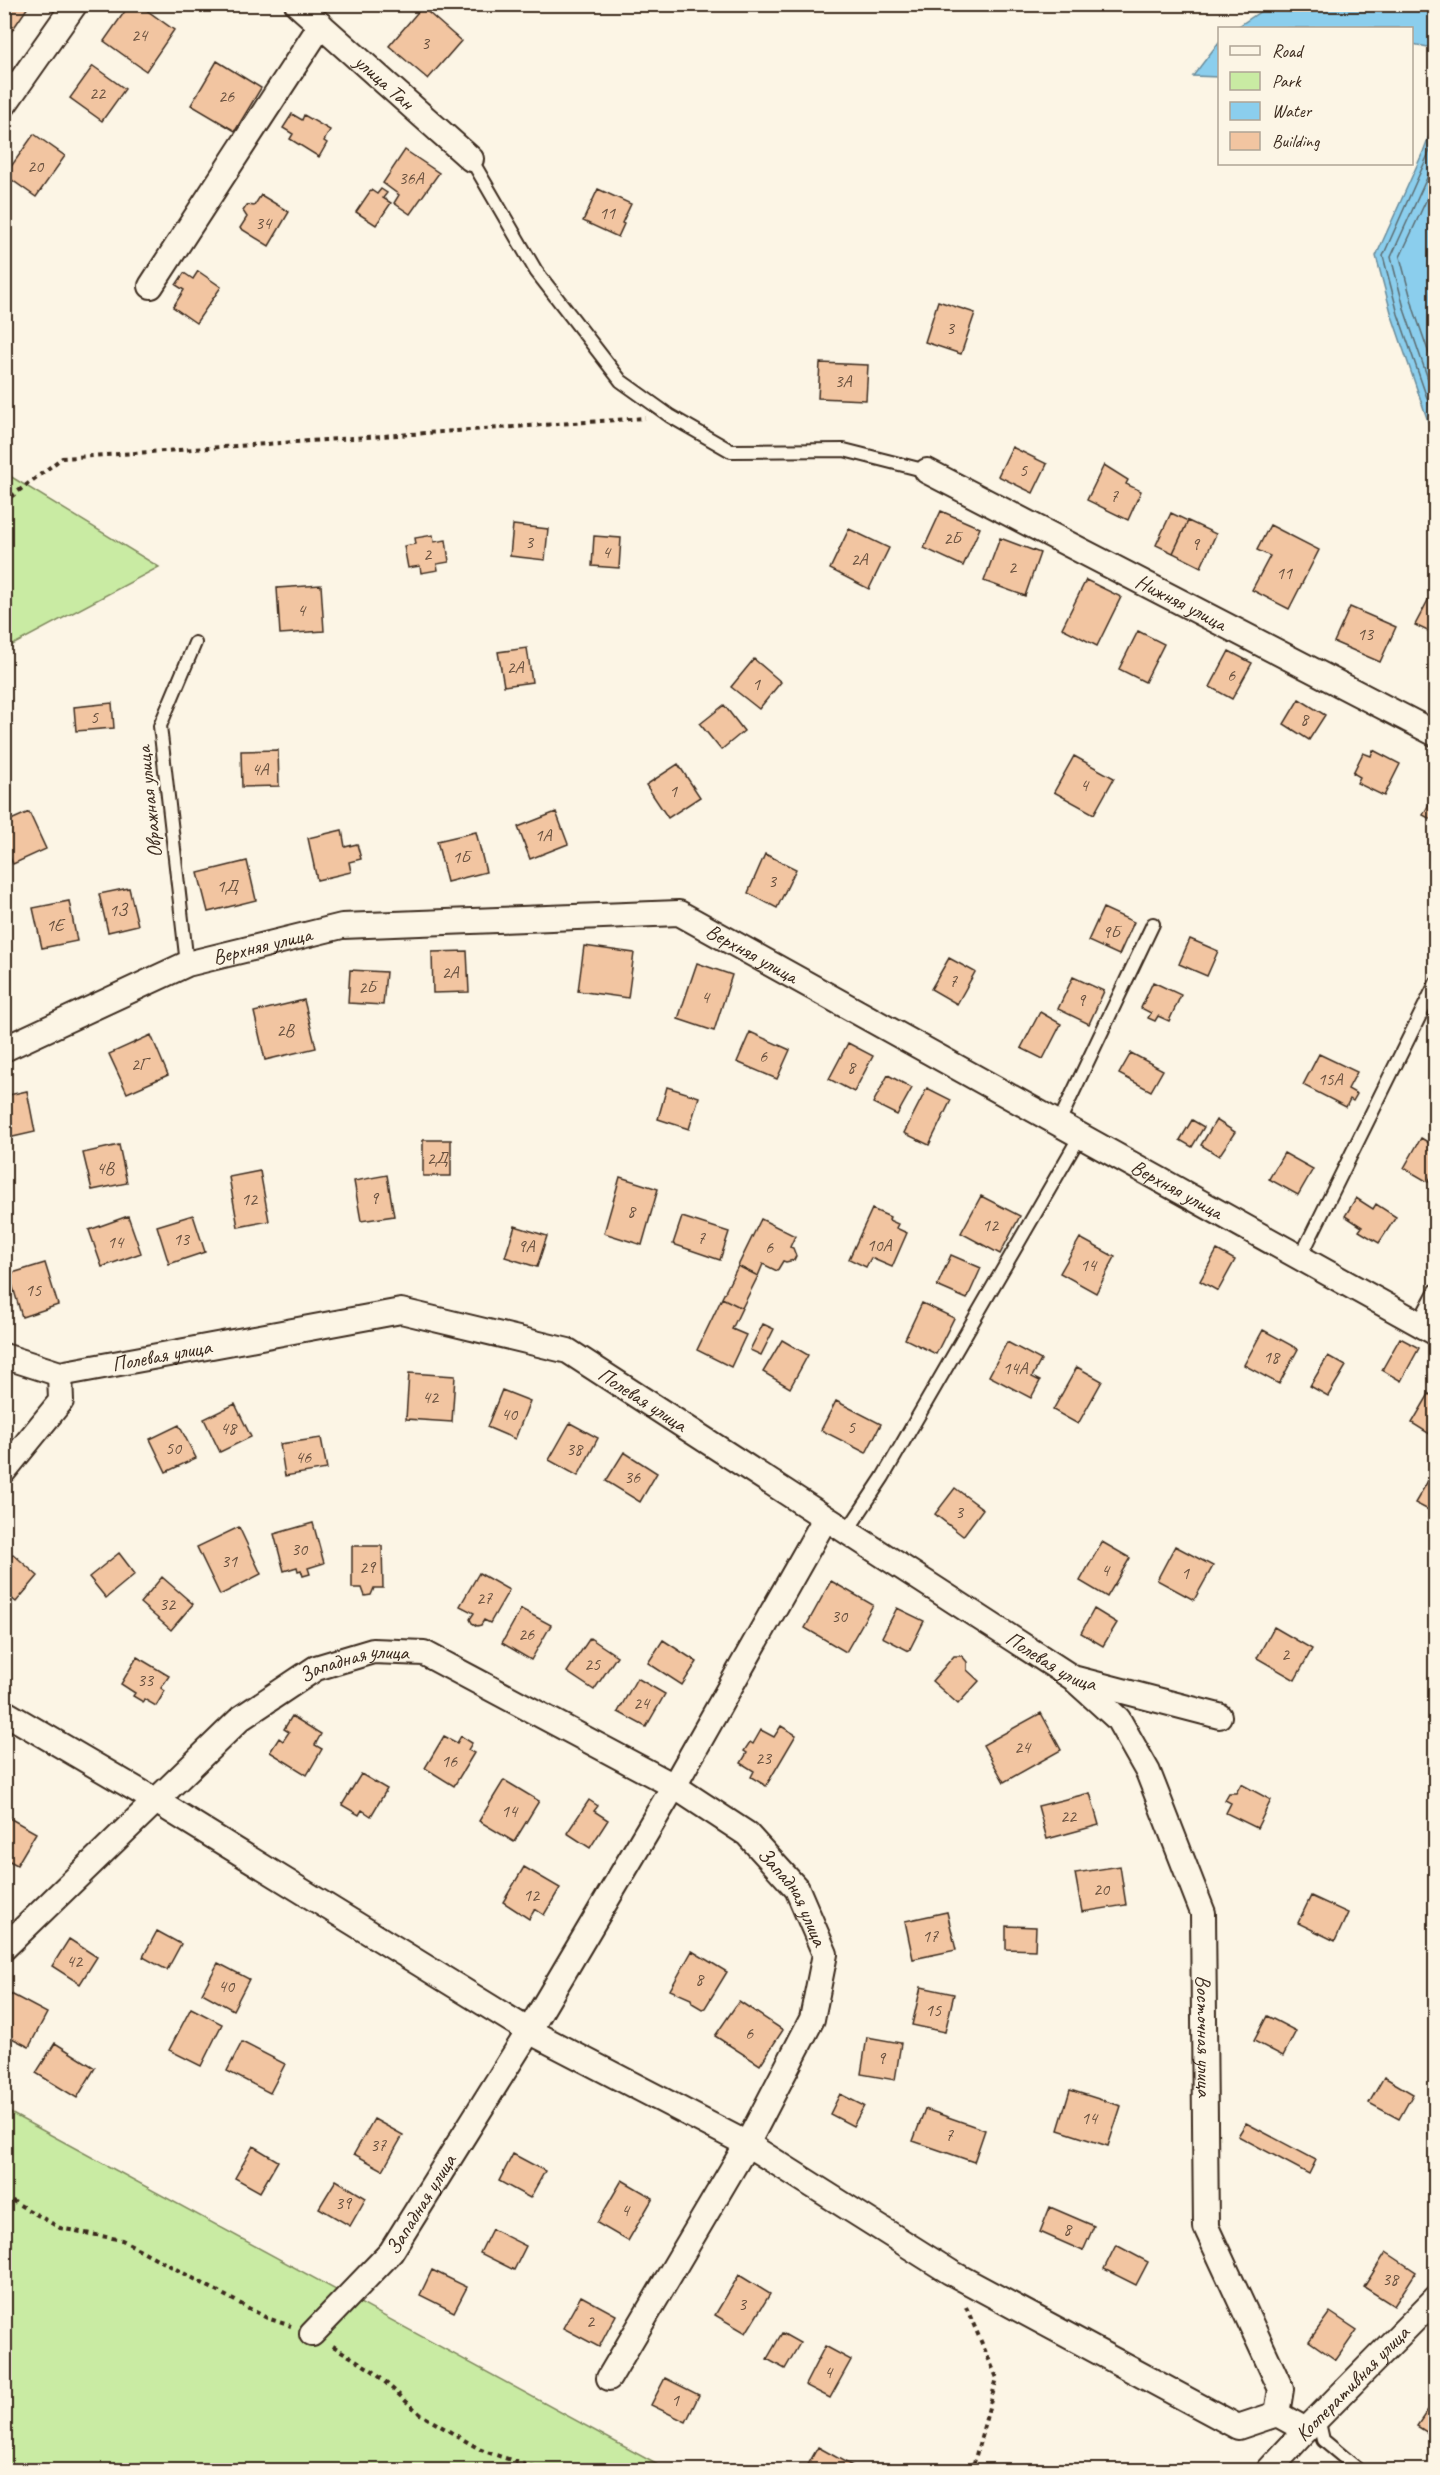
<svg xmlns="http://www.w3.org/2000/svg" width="1440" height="2475" font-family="Caveat,sans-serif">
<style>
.green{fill:#c9eba3;stroke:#828a60;stroke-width:1.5}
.water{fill:#8bceed;stroke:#6b8c9a;stroke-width:1.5}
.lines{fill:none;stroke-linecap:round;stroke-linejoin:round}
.shore{stroke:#5b6c71;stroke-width:1.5}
.building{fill:#f2c5a1;stroke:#3b2a1e;stroke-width:1.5}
.service-casing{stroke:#3b2a1e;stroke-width:16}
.minor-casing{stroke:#3b2a1e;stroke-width:28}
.path{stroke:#3b2a1e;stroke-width:4;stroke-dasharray:4.5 4.5;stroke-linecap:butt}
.service{stroke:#fcf5e5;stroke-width:12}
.minor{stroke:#fcf5e5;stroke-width:24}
.labels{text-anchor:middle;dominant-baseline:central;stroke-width:4.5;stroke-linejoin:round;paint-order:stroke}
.number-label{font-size:18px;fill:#69513f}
.street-label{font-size:21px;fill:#3b2a1e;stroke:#fcf5e5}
</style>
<rect width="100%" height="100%" fill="#fcf5e5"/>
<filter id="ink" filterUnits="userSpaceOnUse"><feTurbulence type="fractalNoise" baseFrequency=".0167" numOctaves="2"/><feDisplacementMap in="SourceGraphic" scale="12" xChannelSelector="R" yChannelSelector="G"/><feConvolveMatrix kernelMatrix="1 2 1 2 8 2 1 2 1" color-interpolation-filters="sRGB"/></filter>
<g filter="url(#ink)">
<!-- green -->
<path class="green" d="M5,473l154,94 -154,82z
M5,2110l662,360h-662z"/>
<!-- water -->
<path class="water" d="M1270,5h165v51l-2,-8 -21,-4v-16h-176z
M1219,42v35l-26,-1z
M1435,120v312l-5,-5 -38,-111 -16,-60 47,-104z"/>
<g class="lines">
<!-- shore -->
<path class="shore" d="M1436,137l-53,119 15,58 38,110
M1436,158l-45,99 14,55 31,90
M1436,179l-36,78 14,53 22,64"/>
</g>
<!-- building -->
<path class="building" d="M4,4h26l-21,31 -5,-3z
M130,4h8l36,26 -28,41 -42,-30z
M422,7l39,34 -33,38 -39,-33z
M217,61l44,27 -26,43 -44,-26z
M93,66l32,23 -23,32 -32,-23z
M292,114l10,6 2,-5 26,15 -6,11 3,2 -8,14 -29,-18 3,-5 -10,-6z
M34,134l31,22 -29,41 -31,-22z
M405,150l34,23 -29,41 -16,-11 5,-8 -16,-12z
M381,189l6,4 -4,5 8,5 -15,22 -20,-13 15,-22 6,4z
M598,189l33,15 -9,19 2,1 -6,13 -35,-16z
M261,195l28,17 -20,34 -29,-18 7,-11 -4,-6 4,-6 7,1z
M198,271l23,16 -25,36 -23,-16 11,-17 -8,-5 8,-12 9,6z
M938,301l37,12 -14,41 -36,-12z
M820,363l48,2 -2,35 -48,-2z
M1012,447l35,17 -14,29 -35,-17z
M1104,465l24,15 -2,4 15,7 -13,29 -41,-20z
M941,511l39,17 -17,38 -39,-18z
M1171,513l17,8 -15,32 -17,-8z
M1188,521l28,13 -15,33 -28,-14z
M513,525l35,4 -3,31 -35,-4z
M1270,525l49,25 -30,59 -37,-19 18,-34 -13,-6z
M849,529l40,19 -20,41 -39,-20z
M433,535l1,7 12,-2 3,22 -12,2 1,6 -17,3 -1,-7 -12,2 -4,-22 12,-2 -1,-6z
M594,536l27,2 -2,30 -27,-2z
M1000,538l40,15 -15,43 -41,-15z
M1086,580l35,17 -24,49 -35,-18z
M321,585l3,46 -44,3 -3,-46z
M1435,587h1v48l-21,-10z
M1350,607l46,20 -16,35 -46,-20z
M1138,631l26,13 -19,38 -26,-13z
M527,648l5,34 -28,4 -6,-34z
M1229,651l23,12 -20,36 -22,-12z
M754,659l27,23 -22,27 -28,-22z
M1299,699l26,16 -16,25 -25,-16z
M112,703l2,25 -38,3 -2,-24z
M724,705l20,26 -23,19 -21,-26z
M278,750l1,36 -37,1 -1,-36z
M1373,750l27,14 -16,32 -27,-13 3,-6 -7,-4 10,-20 8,3z
M1074,756l40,22 -20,36 -40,-22z
M678,764l22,33 -32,21 -22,-33z
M1436,792v30l-13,-7z
M29,812l17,37 -33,15 -9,-19v-22z
M556,812l12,32 -38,15 -12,-32z
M342,830l3,17 12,-3 4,15 -12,3 2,10 -34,8 -9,-42z
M476,832l10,40 -39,10 -10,-41z
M765,854l31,15 -19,39 -29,-15z
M247,861l9,39 -48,12 -10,-39z
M129,888l9,37 -30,7 -9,-38z
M69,901l8,40 -35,7 -9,-40z
M1103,908l31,14 -15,33 -31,-14z
M1190,939l28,12 -11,25 -28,-12z
M584,946l50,7 -6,45 -50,-7z
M467,951l2,41 -36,1 -1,-41z
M949,958l26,14 -18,32 -26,-15z
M697,963l35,12 -18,56 -36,-12z
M350,970l36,2 -3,33 -35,-2z
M1073,977l31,14 -15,33 -31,-15z
M1153,982l28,13 -12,26 -11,-5 -3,5 -7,-3 3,-5 -10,-5z
M304,1000l12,48 -51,12 -11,-48z
M1040,1012l21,12 -18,35 -22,-11z
M750,1032l40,18 -13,29 -40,-17z
M151,1035l17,40 -41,18 -18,-39z
M848,1043l25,13 -19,36 -25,-13z
M1131,1053l32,17 -12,21 -32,-17z
M1319,1054l38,18 -9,17 9,5 -4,7 -3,-2 -4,8 -43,-22z
M888,1075l24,13 -15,27 -24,-12z
M667,1087l32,10 -10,32 -31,-10z
M927,1088l24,12 -22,45 -25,-12z
M27,1091l8,41 -31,7v-43z
M1192,1120l12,7 -12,20 -12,-7z
M1216,1120l19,12 -16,24 -18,-11z
M1421,1138l15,9v22l-8,13 -24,-14z
M423,1140h28v36h-28z
M119,1145l8,38 -35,7 -9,-37z
M1284,1153l29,16 -15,26 -29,-16z
M260,1171l9,50 -31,6 -9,-50z
M387,1175l7,41 -33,5 -7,-40z
M620,1177l38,12 -16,56 -38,-12z
M981,1196l39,20 -20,38 -39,-21z
M1356,1198l17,11 3,-5 20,13 -17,26 -20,-12 3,-4 -17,-11z
M872,1209l18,8 -1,3 9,4 -2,4 11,5 -15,34 -21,-9 -5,9 -17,-8z
M193,1215l12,37 -36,12 -12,-38z
M128,1216l13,37 -39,14 -13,-37z
M682,1217l47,15 -9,28 -47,-16z
M761,1219l34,17 -5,11 3,1 3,8 -2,4 -8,2 -3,-1 -6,10 -14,-7 -5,12 -20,-10z
M515,1226l32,10 -10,31 -32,-10z
M1080,1238l35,19 -19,36 -36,-20z
M1217,1250l18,10 -17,31 -18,-10z
M951,1255l30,13 -14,31 -30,-13z
M45,1263l13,42 -36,12 -13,-43z
M738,1266l20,10 -16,32 -20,-10z
M722,1298l20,10 -10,21 14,6 -15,32 -34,-17z
M922,1303l32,15 -18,36 -31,-15z
M763,1324l11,5 -13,26 -11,-5z
M1263,1330l35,19 -19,35 -35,-19z
M1400,1338l19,10 -18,33 -19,-11z
M782,1340l26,15 -18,33 -27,-16z
M1007,1342l34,18 -9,17 8,4 -9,17 -42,-22z
M1328,1356l18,10 -18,30 -18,-10z
M1077,1367l25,14 -24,43 -25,-14z
M409,1373l46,3 -3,46 -46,-3z
M502,1390l28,11 -15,38 -28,-12z
M1429,1394l7,4v40l-24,-15z
M836,1401l45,23 -15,29 -45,-23z
M235,1404l16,33 -31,15 -16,-33z
M570,1423l28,15 -20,38 -29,-16z
M179,1425l17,33 -30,14 -16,-33z
M321,1438l6,31 -42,7 -5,-32z
M624,1452l33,21 -17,29 -34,-21z
M1436,1467v47l-21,-11z
M955,1488l28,21 -20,27 -28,-22z
M313,1523l11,40 -16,5 2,6 -7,2 -2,-6 -3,1 -1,-4 -13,4 -10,-37z
M239,1527l22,47 -41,21 -23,-48z
M1102,1542l28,16 -23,39 -27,-16z
M352,1546h30l1,42h-9l-3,7 -6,1 -3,-8h-10z
M1175,1546l38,20 -19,34 -37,-20z
M119,1553l16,21 -29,24 -17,-21z
M13,1554l25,22 -22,26 -12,-10v-28z
M479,1573l30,17 -19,33 -6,-3 -3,5 -4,1 -5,-3 -2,-4 4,-6 -14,-7z
M162,1577l31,27 -22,26 -31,-27z
M831,1581l42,24 -27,47 -41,-24z
M897,1608l27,13 -15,30 -27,-14z
M521,1609l30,16 -20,35 -29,-17z
M1094,1609l23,14 -14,23 -22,-13z
M1274,1627l38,22 -17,31 -38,-22z
M590,1638l27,18 -23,34 -27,-18z
M663,1640l34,22 -15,23 -34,-22z
M954,1656h8l5,6v8l12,11 -21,23 -26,-23z
M137,1657l32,19 -8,12 4,3 -9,15 -12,-7 -1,3 -10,-6 2,-3 -14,-9z
M637,1678l28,16 -19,33 -28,-15z
M1041,1713l20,37 -57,32 -21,-37z
M292,1716l29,18 -6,11 7,4 -15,26 -37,-23 9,-14 4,3 6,-9 -5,-3z
M781,1726l15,9 -30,51 -15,-9 3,-6 -13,-8 6,-10 -3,-2 6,-9 3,2 8,-14 13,7z
M444,1736l13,7 4,-7 11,7 -4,7 6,3 -20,33 -29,-18z
M361,1774l26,15 -16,27 -9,-6 -3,5 -17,-10z
M504,1780l35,21 -25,41 -35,-21z
M1241,1784l30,16 -14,28 -31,-15 5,-10 -6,-3 4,-7h7z
M1090,1793l9,32 -52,14 -9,-33z
M589,1800l9,6 -4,5 14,9 -18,28 -23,-15z
M4,1815l32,18 -19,32 -13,-7z
M1120,1866l6,39 -44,7 -7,-39z
M524,1867l36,21 -16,27 -9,-6 -6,10 -26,-17z
M1311,1896l37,17 -13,28 -37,-18z
M947,1912l9,38 -43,9 -8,-38z
M1006,1926l30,1 -1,23 -29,-1z
M157,1931l24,13 -14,26 -24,-13z
M69,1939l28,18 -17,27 -28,-18z
M692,1951l35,21 -22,36 -3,1 -10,-6 -1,-4 -21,-9z
M218,1963l31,16 -16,31 -31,-17z
M921,1987l33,7 -9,38 -33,-7z
M11,1994l36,19 -18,34 -25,-13v-28z
M739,2001l44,29 -23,35 -45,-29z
M191,2008l31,16 -21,42 -32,-16z
M1267,2016l29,15 -13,25 -29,-15z
M867,2037l34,6 -6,37 -34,-6z
M242,2042l43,22 -15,29 -43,-22z
M55,2043l40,25 -18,30 -41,-25z
M1384,2077l29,17 -14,25 -30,-16z
M1070,2090l51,16 -13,40 -50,-16z
M840,2094l24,12 -11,20 -23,-12z
M925,2109l60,21 -11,32 -61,-21z
M374,2119l29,16 -20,35 -29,-16z
M1246,2123l70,37 -7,14 -71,-38z
M253,2146l25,15 -18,31 -25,-14z
M513,2154l32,17 -15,27 -31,-17z
M336,2180l30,18 -16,28 -31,-18z
M622,2180l31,18 -25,43 -31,-18z
M1050,2207l44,19 -11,25 -43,-19z
M492,2229l34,17 -12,24 -34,-17z
M1116,2245l32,17 -12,23 -32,-16z
M1386,2252l30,20 -22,34 -30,-19z
M432,2270l35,17 -13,25 -34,-17z
M739,2275l31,19 -24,39 -31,-18z
M581,2296l35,19 -17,32 -36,-19z
M1330,2312l27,18 -21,30 -27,-19z
M782,2333l18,10 -15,26 -18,-10z
M825,2346l26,14 -21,38 -25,-13z
M665,2378l34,17 -13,27 -35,-17z
M1436,2398v40l-19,-12z
M818,2447l38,21 -1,2h-50z"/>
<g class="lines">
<!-- service casing -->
<g class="service-casing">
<path id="service" d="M471,159l65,112 85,110 49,35 61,35 113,-1 83,21
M187,964l-27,-238 35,-83
M1058,1124l95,-200
M1300,1258l136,-275
M1418,1324l18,-34
M846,1533l37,-56 197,-341
M1318,2418l5,22 36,30"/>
</g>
<!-- minor casing -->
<g class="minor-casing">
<g id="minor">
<path id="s1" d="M297,4l174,155"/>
<path d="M4,105l71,-101"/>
<path d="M151,286l170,-261"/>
<path id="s2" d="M927,471l509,263"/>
<path id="s3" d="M4,1049l183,-85 155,-38 337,-13 757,420"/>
<path id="s4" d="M4,1356l56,18 341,-63 167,40 505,327 146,38"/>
<path d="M4,1471l57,-70 -1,-27"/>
<path id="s5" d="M1076,1681l42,38 30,53 55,141 3,314 75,162 -4,25"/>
<path d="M4,1712l152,89 373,230 218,113 203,128 288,155 39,-13 29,16"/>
<path id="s6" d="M4,1948l237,-230 75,-50 57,-17 51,2 250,133 73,48 50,55 28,65 -13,65 -65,125 -138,234"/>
<path id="s7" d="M312,2334l79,-82 138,-221 145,-245 151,-267"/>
<path id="s8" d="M1269,2470l37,-40 130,-132"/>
</g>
</g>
<!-- path -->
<path class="path" d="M4,502l58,-44 583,-40
M4,2196l56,32 62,12 145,78 24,8
M966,2307l31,71 -25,92
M333,2346l40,25 47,43 61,36 60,20"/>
<!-- service -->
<use href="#service" class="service"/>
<!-- minor -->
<use href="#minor" class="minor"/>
</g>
</g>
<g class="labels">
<!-- number labels -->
<g class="number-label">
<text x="139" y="35">24</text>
<text x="425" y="43">3</text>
<text x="97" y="93">22</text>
<text x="226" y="96">26</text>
<text x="35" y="166">20</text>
<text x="411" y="178">36А</text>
<text x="607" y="213">11</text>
<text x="263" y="223">34</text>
<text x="950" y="328">3</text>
<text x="843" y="381">3А</text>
<text x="1023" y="470">5</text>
<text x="1114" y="496">7</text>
<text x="952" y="538">2Б</text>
<text x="529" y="542">3</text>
<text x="1195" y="544">9</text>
<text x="606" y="552">4</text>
<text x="427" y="554">2</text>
<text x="859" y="559">2А</text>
<text x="1012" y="567">2</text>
<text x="1284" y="573">11</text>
<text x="301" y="610">4</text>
<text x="1365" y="634">13</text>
<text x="515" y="667">2А</text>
<text x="1231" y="675">6</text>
<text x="756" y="684">1</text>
<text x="94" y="717">5</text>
<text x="1304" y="719">8</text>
<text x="260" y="769">4А</text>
<text x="1084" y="785">4</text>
<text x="673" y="791">1</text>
<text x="543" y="835">1А</text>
<text x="461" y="857">1Б</text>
<text x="772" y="881">3</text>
<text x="227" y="886">1Д</text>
<text x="118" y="910">1З</text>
<text x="55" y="925">1Е</text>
<text x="1111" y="932">9Б</text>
<text x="450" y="972">2А</text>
<text x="953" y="981">7</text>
<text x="367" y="987">2Б</text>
<text x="705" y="997">4</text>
<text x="1081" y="1000">9</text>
<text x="285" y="1030">2В</text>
<text x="763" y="1056">6</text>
<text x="139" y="1064">2Г</text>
<text x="851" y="1067">8</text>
<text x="1330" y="1079">15А</text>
<text x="437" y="1158">2Д</text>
<text x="105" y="1168">4В</text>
<text x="374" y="1198">9</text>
<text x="249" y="1199">12</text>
<text x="631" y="1211">8</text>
<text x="990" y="1225">12</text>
<text x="701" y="1238">7</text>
<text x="181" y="1239">13</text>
<text x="115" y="1242">14</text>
<text x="879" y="1245">10А</text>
<text x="526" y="1246">9А</text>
<text x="769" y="1247">6</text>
<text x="1088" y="1265">14</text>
<text x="33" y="1290">15</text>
<text x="1271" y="1357">18</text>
<text x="1015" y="1368">14А</text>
<text x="430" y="1397">42</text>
<text x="509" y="1414">40</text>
<text x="851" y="1427">5</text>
<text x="228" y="1428">48</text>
<text x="173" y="1448">50</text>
<text x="574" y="1449">38</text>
<text x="303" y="1457">46</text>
<text x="632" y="1477">36</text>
<text x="959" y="1512">3</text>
<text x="299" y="1549">30</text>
<text x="229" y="1561">31</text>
<text x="367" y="1567">29</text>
<text x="1105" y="1570">4</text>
<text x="1185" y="1573">1</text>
<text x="484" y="1598">27</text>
<text x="167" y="1604">32</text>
<text x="839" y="1616">30</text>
<text x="526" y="1634">26</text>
<text x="1285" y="1654">2</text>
<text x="592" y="1664">25</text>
<text x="145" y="1680">33</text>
<text x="641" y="1703">24</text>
<text x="1022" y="1747">24</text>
<text x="763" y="1758">23</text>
<text x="449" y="1761">16</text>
<text x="509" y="1811">14</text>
<text x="1068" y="1816">22</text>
<text x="1101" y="1889">20</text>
<text x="531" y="1895">12</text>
<text x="930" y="1936">17</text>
<text x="74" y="1961">42</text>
<text x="699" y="1979">8</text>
<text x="226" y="1986">40</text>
<text x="933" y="2010">15</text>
<text x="749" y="2033">6</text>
<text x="881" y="2058">9</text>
<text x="1089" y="2118">14</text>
<text x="949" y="2135">7</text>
<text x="378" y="2145">37</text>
<text x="343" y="2203">39</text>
<text x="625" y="2210">4</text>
<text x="1067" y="2229">8</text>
<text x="1390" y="2279">38</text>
<text x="742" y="2304">3</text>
<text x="590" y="2321">2</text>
<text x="828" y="2372">4</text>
<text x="675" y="2400">1</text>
</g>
<!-- street labels -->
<g class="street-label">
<text stroke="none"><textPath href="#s1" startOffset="117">улица Тан</textPath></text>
<text stroke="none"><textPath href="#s2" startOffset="286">Нижняя улица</textPath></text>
<text transform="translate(149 802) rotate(-96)">Овражная улица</text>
<text stroke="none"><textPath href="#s3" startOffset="279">Верхняя улица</textPath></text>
<text stroke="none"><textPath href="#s3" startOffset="782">Верхняя улица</textPath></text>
<text stroke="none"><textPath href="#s3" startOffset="1268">Верхняя улица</textPath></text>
<text stroke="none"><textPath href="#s4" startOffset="162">Полевая улица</textPath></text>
<text stroke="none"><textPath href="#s4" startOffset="666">Полевая улица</textPath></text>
<text stroke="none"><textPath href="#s4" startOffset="1152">Полевая улица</textPath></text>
<text stroke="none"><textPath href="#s6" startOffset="459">Западная улица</textPath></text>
<text stroke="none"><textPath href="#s6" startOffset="980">Западная улица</textPath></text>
<text stroke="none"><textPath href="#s5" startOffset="392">Восточная улица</textPath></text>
<text stroke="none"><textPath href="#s7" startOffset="170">Западная улица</textPath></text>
<text stroke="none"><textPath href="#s8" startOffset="120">Кооперативная улица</textPath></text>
</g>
</g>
<!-- margin -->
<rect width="1440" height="2475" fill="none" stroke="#fcf5e5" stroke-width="24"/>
<rect x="12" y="12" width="1416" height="2451" fill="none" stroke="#3b2a1e" stroke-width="2" filter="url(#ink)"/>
<!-- legend -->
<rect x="1218" y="27" width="195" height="138" fill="#fcf5e5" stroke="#afa495" stroke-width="1.5"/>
<rect x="1230" y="46" width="30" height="9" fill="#fcf5e5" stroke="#afa495" stroke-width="1.5"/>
<text x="1272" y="57" font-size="18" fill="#3b2a1e">Road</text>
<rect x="1230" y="72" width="30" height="18" fill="#c9eba3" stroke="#afa495" stroke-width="1.5"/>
<text x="1272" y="87" font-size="18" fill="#3b2a1e">Park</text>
<rect x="1230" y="102" width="30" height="18" fill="#8bceed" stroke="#afa495" stroke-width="1.5"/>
<text x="1272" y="117" font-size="18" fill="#3b2a1e">Water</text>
<rect x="1230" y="132" width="30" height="18" fill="#f2c5a1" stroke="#afa495" stroke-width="1.5"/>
<text x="1272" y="147" font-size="18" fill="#3b2a1e">Building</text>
</svg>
